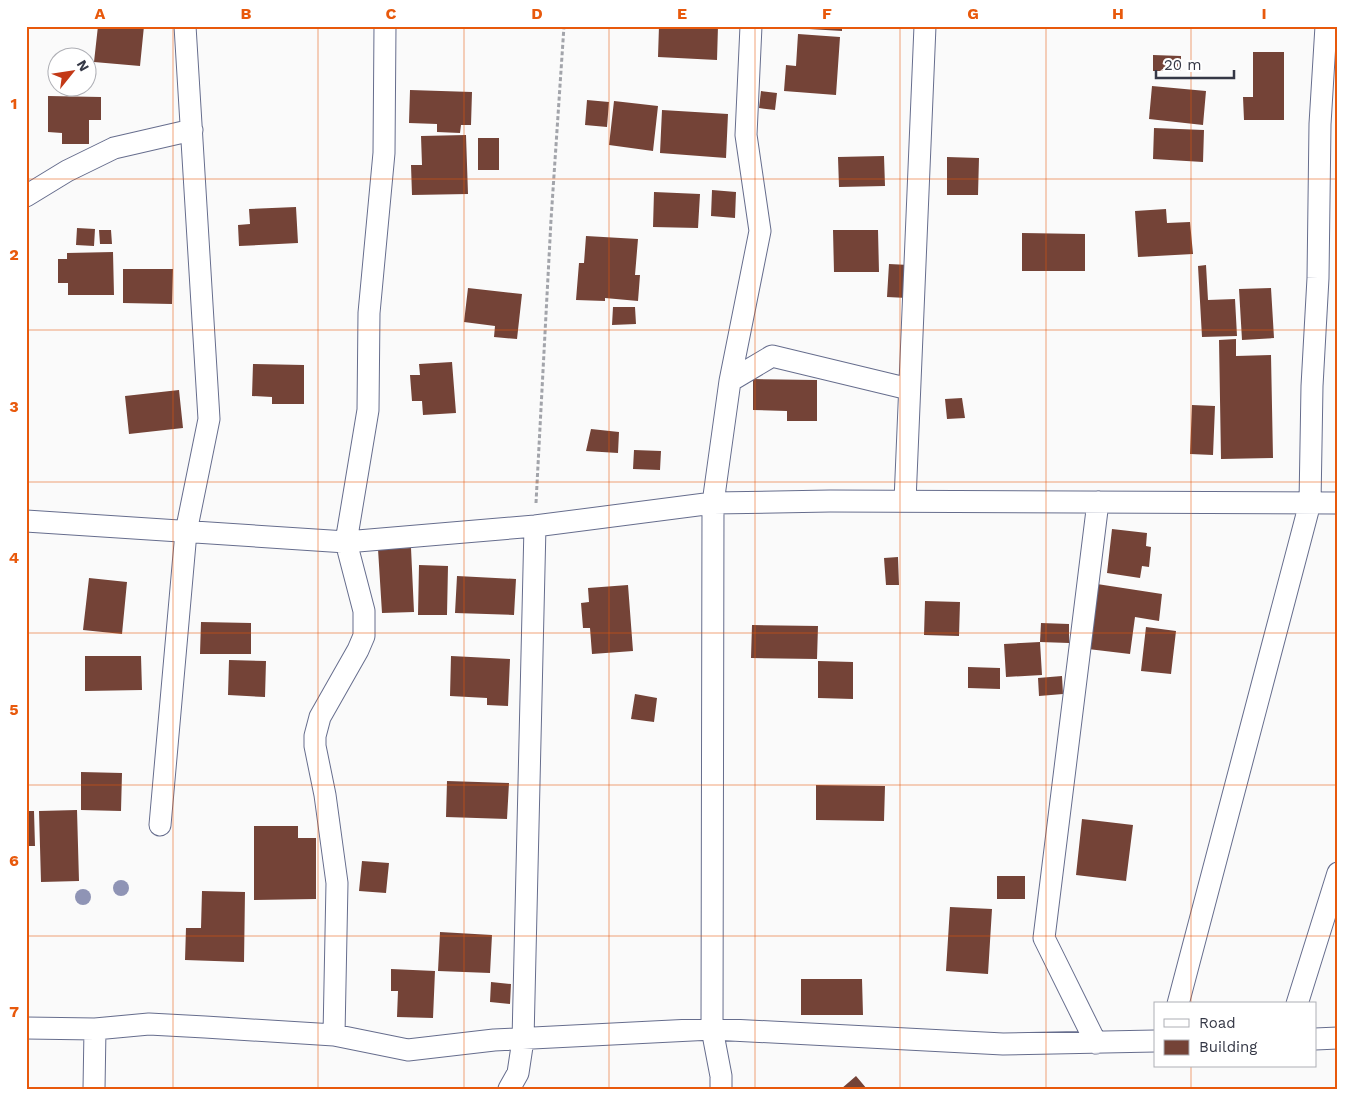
<svg xmlns="http://www.w3.org/2000/svg" width="1364" height="1115" font-family="'Work Sans',sans-serif">
<style>
.building{fill:#744337}
.lines{fill:none;stroke-linecap:round;stroke-linejoin:round}
.street-casing{stroke:#666d8d;stroke-width:23}
.path{stroke:#a2a4aa;stroke-width:3;stroke-dasharray:4 2.5;stroke-linecap:butt}
.street{stroke:#fff;stroke-width:21}
.tree{fill:#8f94b5}
.grid{fill:none;stroke:#e8590c;stroke-width:1;stroke-opacity:0.55}
.neatline{fill:none;stroke:#e8590c;stroke-width:2}
.grid-label{font-size:16px;text-anchor:middle;font-weight:bold;fill:#e8590c}
</style>
<rect width="100%" height="100%" fill="#fafafa"/>
<!-- building -->
<path class="building" d="M98,26h46l-4,40 -46,-4z
M659,26h59l-1,34 -59,-3z
M809,26h33v5l-33,-2z
M798,34l42,3 -4,58 -52,-4 2,-26 10,1z
M1253,52h31v68h-40l-1,-23h10z
M1153,55l28,1v15h-28z
M1152,86l54,5 -3,34 -54,-6z
M410,90l62,2 -1,33h-10l-1,8 -23,-1v-8l-28,-1z
M761,91l16,2 -2,17 -16,-2z
M48,96l53,1v23h-12v24h-27v-11l-14,-1z
M587,100l22,2 -2,25 -22,-2z
M614,101l44,5 -5,45 -44,-6z
M662,110l66,4 -2,44 -66,-5z
M1154,128l50,2 -1,32 -50,-3z
M466,135l2,59 -56,1 -1,-30h11l-1,-29z
M478,138h21v32h-21z
M884,156l1,30 -46,1 -1,-30z
M947,157l32,1 -1,37h-31z
M712,190l24,2 -1,26 -24,-2z
M654,192l46,2 -2,34 -45,-1z
M296,207l2,36 -59,3 -1,-21 12,-1 -1,-15z
M1166,209l1,14 23,-1 3,32 -55,3 -3,-46z
M77,228l18,1 -1,17 -18,-1z
M99,230h12l1,14h-12z
M833,230h45l1,42h-45z
M1022,233l63,1v37h-63z
M586,236l52,3 -3,36h5l-2,26 -33,-3v3l-29,-1 3,-37h5z
M113,252l1,43h-46v-12h-10v-24h9v-6z
M889,264l20,1 -2,33 -20,-1z
M1206,265l2,35 27,-1 2,37 -35,1 -4,-71z
M123,269h50l-1,35 -49,-1z
M468,288l54,6 -5,45 -23,-2 1,-11 -31,-4z
M1271,288l3,50 -32,2 -3,-51z
M613,307h22l1,17 -24,1z
M1236,339v17l35,-1 2,103 -52,1 -2,-119z
M452,362l4,51 -33,2 -1,-14h-10l-2,-26h10l-1,-11z
M253,364l51,1v39h-32v-7l-20,-1z
M753,379l64,1v41h-30v-10l-34,-1z
M179,390l4,38 -54,6 -4,-38z
M962,398l3,20 -18,1 -2,-20z
M1192,405l23,1 -2,49 -23,-1z
M591,429l28,3 -1,21 -32,-2z
M634,450l27,1 -1,19 -27,-1z
M1112,529l35,4 -1,13 5,1 -2,20 -7,-1 -2,12 -33,-5z
M411,548l3,64 -32,1 -4,-64z
M898,557l1,28h-13l-2,-27z
M419,565l29,1 -1,49h-29z
M457,576l59,3 -2,36 -59,-2z
M89,578l38,4 -5,52 -39,-4z
M1097,584l65,10 -3,27 -24,-4 -5,37 -42,-5z
M628,585l5,66 -41,3 -2,-26h-7l-2,-25 8,-1 -1,-14z
M925,601l35,1 -1,34 -35,-1z
M201,622l50,1v31h-51z
M1041,623l28,1v19l-29,-1 2,33 -36,2 -2,-33 36,-2z
M752,625l66,1 -1,33 -66,-1z
M1146,627l30,4 -5,43 -30,-3z
M85,656h56l1,34 -57,1z
M451,656l59,3 -2,47 -21,-1v-7l-37,-2z
M229,660l37,1 -1,36 -37,-2z
M818,661l35,1v37l-35,-1z
M968,667l32,1v21l-32,-1z
M1062,676l1,18 -24,2 -1,-18z
M635,694l22,4 -3,24 -23,-3z
M81,772l41,1 -1,38 -40,-1z
M447,781l62,2 -2,36 -61,-2z
M816,785l69,1 -1,35 -68,-1z
M77,810l2,71 -38,1 -2,-71z
M26,811h8l1,35h-9z
M1082,819l51,6 -7,56 -50,-6z
M254,826h44v12h18v61l-62,1z
M362,861l27,2 -3,30 -27,-2z
M997,876h28v23h-28z
M202,891l43,1 -1,70 -59,-2 1,-32h15z
M950,907l42,2 -4,65 -42,-3z
M440,932l52,3 -2,38 -52,-2z
M391,969l44,2 -2,47 -36,-1 1,-26h-7z
M801,979h61l1,36h-62z
M491,982l20,2 -1,20 -20,-2z
M856,1076l11,13h-26z"/>
<g class="lines">
<!-- street casing -->
<g class="street-casing">
<path id="street" d="M26,196l41,-25 47,-23 78,-18
M730,381l30,-150 -14,-96 5,-109
M905,501l20,-475
M26,521l320,21 189,-16 178,-23 117,-2 508,2
M160,825l26,-293 23,-113 -24,-393
M1178,1004l132,-501 2,-117 6,-108 2,-154 6,-98
M1297,1004l41,-131
M26,1028l69,1 54,-5 56,3 129,8 74,15 86,-10 218,-11 291,15 152,-3
M334,1035l3,-152 -12,-88 -10,-49v-10l5,-19 38,-67 6,-14v-25l-18,-69 22,-132 1,-97 15,-160 1,-127
M1315,1039l23,-1
M1096,1043l-52,-105 54,-436
M94,1089l1,-60
M509,1089l9,-16 5,-33 12,-514
M721,1089v-13l-9,-47 1,-526 17,-122 42,-25 137,33"/>
</g>
<!-- path -->
<path class="path" d="M536,503l15,-283 13,-194"/>
<!-- street -->
<use href="#street" class="street"/>
</g>
<!-- trees -->
<g class="tree">
<circle cx="121" cy="888" r="8"/>
<circle cx="83" cy="897" r="8"/>
</g>
<!-- grid -->
<path class="grid" d="M173,26v1063M318,26v1063M464,26v1063M609,26v1063M755,26v1063M900,26v1063M1046,26v1063M1191,26v978M26,179h1312M26,330h1312M26,482h1312M26,633h1312M26,785h1312M26,936h1312M1191,1066v23"/>
<!-- border -->
<rect width="1364" height="1115" fill="none" stroke="#ffffff" stroke-width="55"/>
<!-- legend -->
<rect x="1154" y="1002" width="162" height="65" fill="#ffffff" stroke="#aeafb5"/>
<rect x="1164" y="1019" width="25" height="8" fill="#ffffff" stroke="#aeafb5"/>
<text x="1199" y="1028" font-size="15" fill="#353846">Road</text>
<rect x="1164" y="1040" width="25" height="15" fill="#744337" stroke="#aeafb5"/>
<text x="1199" y="1052" font-size="15" fill="#353846">Building</text>
<!-- north arrow -->
<g transform="translate(72 72) rotate(60)"><circle r="24" fill="#ffffff" stroke="#aeafb5"/>
<path d="M0-4L9 19L0 12L-9 19Z" fill="#c33916"/>
<text y="-8" font-size="14" font-weight="bold" text-anchor="middle" fill="#353846">N</text>
</g>
<!-- scale -->
<path d="M1156 70v8h78v-8" fill="none" stroke="#353846" stroke-width="2.5"/>
<text x="1164" y="70" font-size="15" fill="#353846" stroke="#ffffff" stroke-width="4" paint-order="stroke">20 m</text>
<rect x="28" y="28" width="1308" height="1060" class="neatline"/>
<g class="grid-label">
<text x="100" y="19">A</text>
<text x="246" y="19">B</text>
<text x="391" y="19">C</text>
<text x="537" y="19">D</text>
<text x="682" y="19">E</text>
<text x="827" y="19">F</text>
<text x="973" y="19">G</text>
<text x="1118" y="19">H</text>
<text x="1264" y="19">I</text>
<text x="14" y="109">1</text>
<text x="14" y="260">2</text>
<text x="14" y="412">3</text>
<text x="14" y="563">4</text>
<text x="14" y="715">5</text>
<text x="14" y="866">6</text>
<text x="14" y="1017">7</text>
</g>
</svg>
